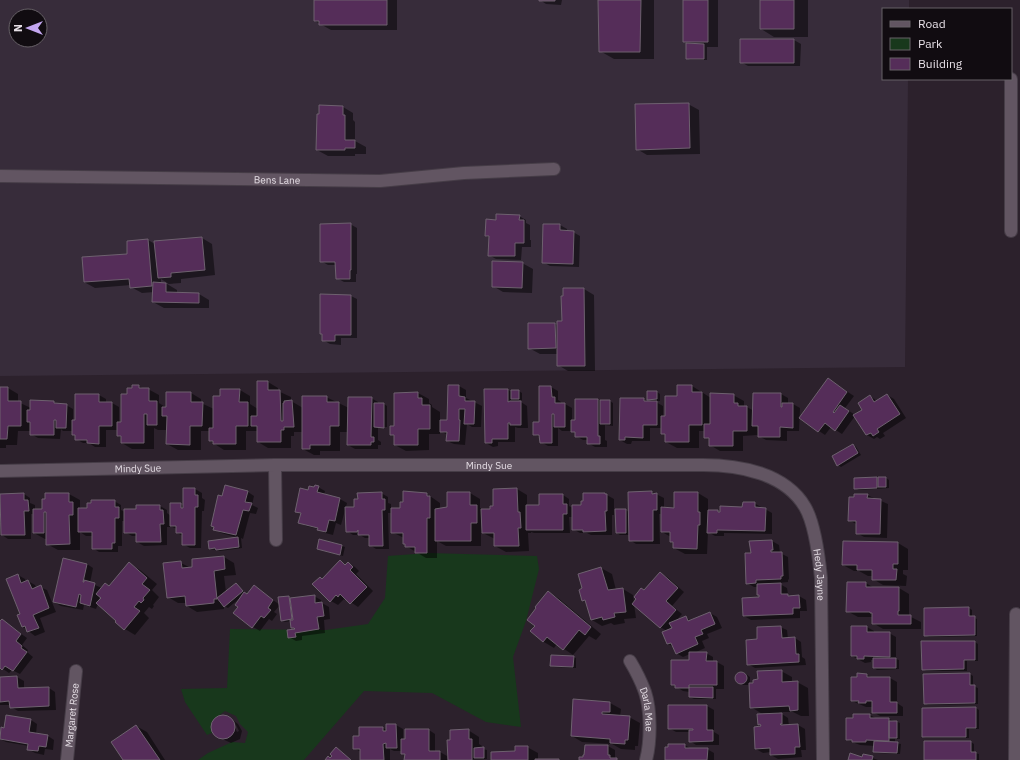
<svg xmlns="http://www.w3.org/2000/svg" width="1020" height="760" font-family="'IBM Plex Sans',sans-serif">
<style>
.industrial{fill:#372c3a;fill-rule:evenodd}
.green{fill:#18381c}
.shadow{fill:#0007;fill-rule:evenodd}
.building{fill:#552d59;stroke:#6e616f}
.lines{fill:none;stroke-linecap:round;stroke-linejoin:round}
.street-casing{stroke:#463d47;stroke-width:14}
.street{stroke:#625562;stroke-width:12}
.labels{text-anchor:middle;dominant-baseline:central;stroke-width:3;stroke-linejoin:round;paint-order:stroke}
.street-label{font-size:10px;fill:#e5dee5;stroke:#110c11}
</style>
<rect width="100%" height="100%" fill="#2c212c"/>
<!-- industrial -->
<path class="industrial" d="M0,0h909v9h-26v70h25l-3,288 -905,9zM16,16h24v24h-24z"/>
<!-- green -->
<path class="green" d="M428,553l109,3 2,13 -13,52 -13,36 8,70 -35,-5 -54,-29 -68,-2 -60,69h-106l10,-7 24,-11 13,1 3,-11 -8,-8 -4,-8 -11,-5 -8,6 -3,15 -7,3 -22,-33 -4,-13 46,-1 3,-59 96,1 42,-6 17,-26 3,-42z"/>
<!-- shadow -->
<path class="shadow" d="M315,0h82v30h-66l-16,-9z
M540,0h22l-1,5 -15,-1z
M599,0h55v59h-40l-14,-8z
M684,0h34v47h-11v13h-17l-3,-2v-15l-3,-2z
M761,0h47v37h-34l-13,-8z
M794,40l7,4 -1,22h-52l-7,-4z
M688,104l11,6 1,44 -53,1 -10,-6z
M343,107l10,6v7l2,2v19l11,6v7h-11v2h-27l-11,-6z
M519,216l7,4v3l4,2v15h1v7h-9l-1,13 -25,-1 -7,-4 1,-17 -4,-2 11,-15z
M350,224l7,4v46h-1v8h-12l-7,-4 -1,-13h-8l-7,-4z
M544,225h16l7,4v3h6l7,4 -1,31 -29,-1 -7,-4z
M202,238l10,6 3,31 -34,4v4l-14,1 10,6v4h22l10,6v8h-45l-11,-6 1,-10 -12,1 -11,-6v-2l-36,3 -11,-6 45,-27 19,-15 7,4zM161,279l8,5h-8z
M522,263l11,6 -1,24 -29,-1 -10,-6z
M584,289l10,6 1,76h-27l-10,-6v-11h-18l-11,-6v-24h26l3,1 5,-3z
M351,296l6,3v39h-16v7l-11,-1 -7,-4v-5l-2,-1z
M828,379l26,17 -9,12 10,7 9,-5 6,-14 7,5 10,-6 7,4 12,19 -23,15 2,3 -5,3 -3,-2 -3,2 -7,-4 -12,-19 -13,18 -11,-7 -6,8 -6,-4z
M268,382l10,6v3l13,6v4l12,7 23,-11 23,11 22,-10 7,4v2h6l3,2v21h-9v2h9h-9v11l3,2v3h-3v4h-23l-7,-4 1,-13h-9v19h-20v4h-6l-11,-6v-17h-9v4h-3v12h-23l-10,-6v-11h-12v19h-22l-14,-9v-10h-9v19h-23l-11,-6 1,-14h-10l-4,-2v21h-22l-10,-6v-5l-4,-2v-6h-12v17h-11l-6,-4h-6l-7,-4v-3l-3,-2v-3h-10l-2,-2 -1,10 -22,-1 -7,-4v-3h-13l-1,14h-11v3h-6v-60h8l10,6v8l13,6 23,-6 5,3h7l7,4v12h3v-26h23l7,4v4h6l7,4v16h3l6,-28 5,-7 6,-2 5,3h4l11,6v8l8,5 24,-15 10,6v4l13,6 7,-12v-7h19l10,6v8l8,5z
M449,386h10l7,4v8l16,8 -1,21h-9l-5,-3 -2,21 -11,-1 -7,-3 1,-6 -8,-4v3h-11v16l-23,1 -11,-6v-8l-4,-3 4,-7v-33l23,-1 11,6v4l3,2v2l8,5v9h8z
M692,386l19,12 22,-3 11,6v6h3l7,4v-17h27l7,4v6h5l7,4 -1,23h-12v10l-21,-1 -9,-5 -14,1v15h-23l-10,-6v-5l-5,-3v-6h-6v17h-22l-11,-6v-7l-4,-2v-5h-12v13h-18l-1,3h-4l-7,-4 24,-41 5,3h4l-5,-3 9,-7 3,2v7h-6l9,5v11h3l12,-20z
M540,387h11l7,4v9l3,2v2h4l7,4v13h4v-21h22l12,1 3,2v23l-8,-1v15l2,1v6h-12l-7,-4v-3h-5l-7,-4v-3l-4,-2h-10l-4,-3v18h-10l-7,-4v-4l-7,-4 6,-11z
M508,390l4,2 7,-1 3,2v7h-4l9,6 1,22h-10l-3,-1v15h-17v4l-5,1 -7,-4z
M853,445l3,2 5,8 -20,12 -3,-2z
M877,478l2,2 7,-2 3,2v8l-30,2 -4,-2z
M318,487l7,4 -1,4 16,4 7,4 -6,22 -5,-2 -3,12 -8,-2 -6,-4 -13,-3 -7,-4 2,-8 -5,-3 13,-20z
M184,489h11l7,4v5l3,2 -1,11h-2l-1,37h-11l-7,-4v-8l-6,-3v-4l-7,-3v1h-3v18l-23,1 -7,-4v-6h-5l-7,-4v-11h-3v25h-4v6h-19l-6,-4v-12h-7l-6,-4v18h-22l-11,-6v-5h-2l-11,-6v-19h-3v25h-23l-6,-4 -1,-12h-1v-26l24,-3 6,4v5l5,2v5h8l3,-10v-6h23l11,6v7l2,2h6l26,-8 7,4v5l4,2 12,-2v-4h23l7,4v3l4,3 9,-12 4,2z
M517,489l10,6v11h13l23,-11 6,4v7l4,2 9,-2 23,-12 9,5v16h-2v20h-21l-4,-2h-7l-7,-4v-12h-4l1,16h-36l-3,-1v1h-3l1,18 -23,1 -11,-6v-7l-14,-7v14h-35l-9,-5v17h-11l-20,-12 -2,-8 -12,-6v-19h-4l1,36h-13l-6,-4v-7h-5l-5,-3h-7l-6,-4 8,-23 26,-15 7,4v6l3,1v5h10l26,-15 13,9v6l8,-1 22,-15 10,6v9l3,2h8z
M248,492l6,4 -2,9 6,3 -2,6 -6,-1 -7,26 -2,-1 1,10 -22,3 -10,-2 -1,-8 30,-3 -18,-5 -7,-4 9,-32z
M652,492l12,6v11h11v-16h23l10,6v12h10l3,1 22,-4 11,-5 7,4v2h4l7,4v21l-48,-1v3h-9l-7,-4 -1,22h-22l-11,-6v-5l-3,-1v-5l-9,-5v-18h-3l1,30h-24l-6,-4 -1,-5h-9l-3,-2 -1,-23h10l3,2z
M867,495l21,9 -1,34 -23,-1 -7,-4 -1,-9 -7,-4z
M772,541l7,4 1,8 8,4 1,22 -1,1v2l-10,1 9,5 1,6 4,3 7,-1 7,4 1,11h-7v7l-49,2 -7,-4 16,-18 -2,-11h-4l-7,-4 5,-29 -2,-12z
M844,542l54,1 10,6v21h-5v4l4,2 -1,10 -23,-1 -10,-6v-3h-5l-9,-5h-5l-11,-6z
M342,546l3,1 -2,9 -25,-7z
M224,557l10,6 2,12 -12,1 2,16 10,-8 11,11 7,-9 26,19 -6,7 3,2 -5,7 -3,-2 -9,12 -7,-4 -14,-21 1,-8 -12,10 -4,-2v3l-27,3 -10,-6v-3h-9l-10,-6 13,-34 10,5z
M340,561l6,4 2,-2 7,4 4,4 -3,3 17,17 -15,16 -12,-8 -1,1 -1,-1 -6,6 -7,-4 -17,-17 8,-5z
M87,564l6,4 -3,15 12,5 8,-1 19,-23 11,6 17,14 -5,6 7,7 -6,8 1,1 -2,3 -3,-2 -5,6 5,5 -14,17 -10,-6 -8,-9 -19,-16 -2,5 -12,-4 -1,5 -22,-4 -7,-4zM100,595l2,3 -4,4z
M601,568l11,6 4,16 7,-1 10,6 1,8 26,-30 7,4 17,15 -12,14 10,8 -7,8 11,-4 6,3 18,-8 7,4 5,11 -15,6 2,4 -7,3 3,7 -11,5h12l7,4v5h4l7,4v23h-8v10h-22l-4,-2v-5l-7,-1 -11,-7 18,-23v-7l-7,3 -7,-4 -2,-6 -6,-3 5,-15 -1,-3 -5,5 -7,-4 -26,-23 2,14 -12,1 1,4 -11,2 -3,-2 -9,3 -10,-6 -5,-17 -4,-3z
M18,575l7,4 1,3 2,-1 7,4 1,3 4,-1 7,3 9,22 -16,6 5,14 -10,4 -12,-9z
M866,583l8,5h25l10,6v22l12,6v7h-38l-10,-6v-6h-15l-11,-6z
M548,592l10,6 43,36 -5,6 -7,-4 -16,19 -16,-11 -3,4 -10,-6 -12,-11 4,-5z
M314,596l7,4 1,3 7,4 1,12 -6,1 1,13 -23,3v4l-6,1 -7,-4 7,-7 -4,-3 -1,-6 -6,1 -3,-2 7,-23 4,2z
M969,608l3,2v7l5,2v17l-48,1 -4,-2v-26z
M2,620l25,18 -5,7 6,5 -1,2 6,5 -13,17 -8,-4 -3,3 -9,-6v-44z
M780,627l7,3 1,9 7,-1 6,4 1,15 3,2 1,6 -51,3 -7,-4 10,-24z
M852,627h15l7,4v2h15l7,4v22l3,1v9l-22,1 -3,-2v-8h-3v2l-6,1 -13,-7z
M975,642l3,2v17h-11v10h-41l-3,-2z
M573,657l3,1v10l-22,-1 -3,-2z
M781,671l11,6v5h5l11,6 1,28h-8l-8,-4h-14l9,6 1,8 9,-1 7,4 1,21h-5l1,7 -24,2 -7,-4v-3l-8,1 -7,-4 7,-22 -4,-3 5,-9 -13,-8z
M743,672l7,5v5l-2,3h-5l-7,-5v-4l3,-3z
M970,674l3,2v10l5,2v16l-50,1 -3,-2z
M867,675l6,3h17l7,4v21l6,4v9h-23l-7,-4v-5h-7l-14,-6 6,-23z
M17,677l7,4v8l25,-1 6,4 1,18 -38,1 -7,-4v-2h-11v-27z
M574,700l36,3 11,6 -1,8h9l11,6 -2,23h-3v4l-14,-1 -9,-5 -30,-2 -10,-6z
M707,706l7,4v22l5,3v10h-23l-6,-4v-9h-14l-7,-4z
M976,708l3,2v19h-10v9h-43l-3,-1z
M870,715l7,4h12l11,4v16h-5v4l6,1 -1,10 -22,-1 -4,-2 1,-5 -15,-1 -13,-5z
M222,716l9,4 6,12 2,-1 -5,-10 4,3 4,7 -2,8 -9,4 -15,-7 -4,-8 3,-8z
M31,720l6,4 -1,10 12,2 6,4 -1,10 -8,-1 -1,6 -9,-2 -7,-4 1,-3 -23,-4 -6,-3 1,-11 4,1z
M387,725h9l7,4v11l26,-10 6,4v18h5l7,4v4h-42l1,-5 -4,-2v-2h-8l-4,-2v11h-29v-8l-7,-4 6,-11 23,-9 4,2z
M136,726l11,6 18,28h-41z
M468,730l11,7v7l3,2v3l5,1v9l-38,1 2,-19z
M971,742l3,2v9l5,1v6h-54z
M685,745l6,4h16l7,4v7h-48z
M586,746h22l7,4v9l3,1h-38l4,-2 1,-2z
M527,747l11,6v7h21h-67l24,-8z
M864,755l14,5h-29l14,-2z"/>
<!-- building -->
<path class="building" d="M314,0h73v25h-68v-4h-5z
M539,0h16v1h-16z
M598,0h43l-1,52h-41z
M683,0h25v42h-25z
M760,0h34v29h-34z
M740,39h54v24h-54z
M686,43l18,1v15h-18z
M689,103l1,45 -54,2 -1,-46z
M319,105l24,1v9h2v25h10v8h-10v2h-29l1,-36h2z
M496,214l24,1 -1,5h5v23h-9v13h-27l1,-20h-4l1,-17 10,1z
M351,223v47h-1v9h-14l-1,-17h-15v-38z
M543,224h17v6l14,1 -1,33 -31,-1z
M202,237l3,33 -34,3v4l-13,1 -4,-37z
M148,239l4,47 -22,2 -1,-9 -45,3 -2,-25 45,-3v-13z
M492,261l31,1 -1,26 -30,-1z
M153,282l13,1v9l33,1v10l-47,-1z
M563,288h21l1,78h-28v-45h5l-1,-25h2z
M320,294l31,1v40h-16v6h-13v-7h-2z
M528,323h27l1,25 -28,1z
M828,378l19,14 -14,20 1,1 6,-8 9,6 -14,20 -10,-8 -7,9 -19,-14z
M257,381h11v9h12l1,31h2v-18h1v-2l8,-1 2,27h-10v3h-3v12h-24v-16h-6v-10h6z
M132,385h7v3h10v13h8v24h-10v-11h-3v29h-23v-7h-4v-14h4v-28h6v-6h5z
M448,385h11v11l6,1v4h10l-1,23h-10l1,-15h-6v11h1l-1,21h-13l1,-9h-7v-12h7z
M677,385h15v7h10v33h-13v17h-24v-8h-4v-18h4v-20h12z
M539,386h12l1,11h3v6h10v24h-11v-13h-2v29h-12l-1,-8h-6v-13h6z
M0,387h8v14h13v25h-13l-1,13h-7z
M220,389h20l-1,13h9v24h-12v18h-23v-3h-4v-13h4v-32h7z
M484,389h24v13l2,-1h11v24h-11v-2h-2v16h-16v4h-7z
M511,390h8v9h-8z
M647,391h10v8l-10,1z
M166,392h25v10h12l-1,24h-12v19l-24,-1 1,-28h-5v-9h4z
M418,392v6h4v7h8v24h-12v16h-24v-10h-4v-9h4v-33z
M710,393l24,1v9h4v3h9v25h-14v15h-24v-8h-5v-14h6z
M753,393h28v14h1v-4h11v25l-13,-1v10h-22v-11h-6z
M75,394h24v8h13v24h-13v18l-12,-1v-3h-12v-5h-3v-15h3z
M887,394l13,20 -23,15 2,3 -6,4 -2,-3 -5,2 -13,-20 9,-5 -4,-7 12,-8 4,7z
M302,396h25v6h12v24h-9v19h-20v4h-8z
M348,397h24l-1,40h3v5h-3v3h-24z
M620,398h24v3h13v24h-14v13l-18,-1v3h-6z
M575,399h23v37h2v8h-13v-7h-12v-5h-4v-12h4z
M30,400l24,1v2l13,1 -1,24h-10v-8h-2v15h-24v-13h-3v-12h3z
M600,400h10v24h-10z
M374,403h10v25l-10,-1z
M853,444l5,9 -21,13 -5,-10z
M877,477v11l-23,1v-11z
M878,477h8v10h-8z
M225,485l23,6 -3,11 7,1 -3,8 -6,-1 -7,25 -23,-5 1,-3 -3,-1 7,-31 4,1z
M315,485l4,1 -2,6 23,6 -5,23 -6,-1 -3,12 -9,-2 1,-2 -20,-5 3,-10 -6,-1 5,-24 8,2 1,-4 5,1z
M183,488h12v7h3v12h-3v38h-13v-12h-6v-7h-6v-23h11v5h2z
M517,488l1,24h2l1,16h-3l1,18h-25v-13h-12l-1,-24h9v-3h3v-17z
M403,491l24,2v3h3v22h-3v35h-12v-6h-10v-3h-2v-11h-12v-25h9v-6h3z
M652,491v3l5,-1v17h-4v31h-24l-1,-49z
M382,492v7h3v11h-3l1,36h-14v-11h-11v-5l-1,2h-11l-1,-25h9v-8h4l-1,-6z
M447,492h23v13h7v18h-6v18h-36v-32l12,-2z
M674,492h24v20h2v13h-2l-1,24 -24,-1v-6h-3v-10h-9v-25l13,1z
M24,493v7h4l1,11h-5l1,24h-24l-1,-41z
M45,493h24v9h4v13h-4l1,29 -24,1v-33h-2v21h-11v-24h9v-10h3z
M583,493h22v1h2v17h-2l1,20 -23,1v-2h-11v-25h9v-4h2z
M539,494h24v10h4v10h-4v16h-37v-25h13z
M854,494h14l-1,4 14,1 -1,35h-24v-13h-8l1,-24h5z
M91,500h24v7h4v11h-4v25h-3v6h-20v-17h-14v-24h9v-5h4z
M743,502h12v5l11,1 -1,23 -48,-1v3h-10l1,-23h10v2h2v-6l22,1z
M136,505h24v5h3l1,14h-4l1,18h-25v-9h-12v-24h12z
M615,509h11v24h-10z
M238,537l1,10 -23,3 -1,-2 -6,1 -1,-8z
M319,539l23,6 -2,10 -23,-6z
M772,540l1,10h-2v2h11l1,24h-2v3l-25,1v3l-10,1 -1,-31h6l-2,-12z
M843,541l55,1v22h-5v5h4l-1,11h-24v-10h-15v-5h-15z
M224,556l1,13 -11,2 3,28h-3v4l-28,3 -1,-10 -18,2 -4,-35 18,-2 1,7 10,-1v-8z
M63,558l24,6 -4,18h1v-2l11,3 -5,23 -10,-3 1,-8 -2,-1 -3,13 -23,-5z
M340,560l5,5 3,-3 5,5 -3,3 17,17 -17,17 -10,-10 -2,3 -2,-2 -6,7 -18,-18 8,-7 2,2z
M129,562l18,16 -5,6 8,6 -7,8 1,2 -3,3 -2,-2 -5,6 6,4 -16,19 -9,-8 1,-1 -20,-18 5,-5 -5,-4 9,-11 4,3z
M601,567l7,23 15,-2 3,24 -11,1h-1l1,4 -12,3 -1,-3 -11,3 -6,-20 -3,1 -3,-11 3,-2 -4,-14z
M660,572l18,16 -12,13 10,9 -16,18 -28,-24 4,-5 -2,-2 7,-9 3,2z
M18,574l3,9 7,-3 4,9 9,-4 8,23 -16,7 6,13 -12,4 -2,-6 -3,1 -5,-12 3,-1 -14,-35z
M847,582h19v5h33v24h-1v4h13v9h-39v-11h-2v-1h-24z
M236,583l7,8 -19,16 -7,-9z
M781,583v11h7v2l11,-1 1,13h-7v6l-50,2 -1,-18 17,-1v-2h-2v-11z
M254,585l19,15 -5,8 3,2 -7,8 -3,-2 -9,12 -19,-15 5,-6 -3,-2 9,-13 3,2z
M548,591l43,36 -6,8 -6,-5 -16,20 -16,-13 -4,5 -13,-11 5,-5 -8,-6 9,-12 -1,-1z
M315,595v8l7,-1 2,14 -7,1 2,12 -24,4 1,4 -8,1 -1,-8 8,-1 -1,-1h-3l-1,-8h3l-3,-22z
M289,596l3,23 -11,2 -3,-24z
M969,607v9h6v19l-51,1v-28z
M710,612l5,12 -14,6 2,4 -8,3 3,7 -22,10 -5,-11 -4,1 -5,-12 10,-4 -3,-5 17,-7 2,5z
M2,619l19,15 -5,7 6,5 -1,2 6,4 -14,19 -8,-5 -3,4 -2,-2v-47z
M781,626l1,12 13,-1 1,17h3v8l-52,3 -1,-25 11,-1v-12z
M851,626h16v6h23v25l-26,-1v3h-7v-3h-6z
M921,641h54v19h-11v9l-42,1z
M689,652h18l-1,9h11v24h-28v3h-14v-3h-4v-25h18z
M551,655l23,1 -1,11 -23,-1z
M873,658h23v10h-23z
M782,670v12l16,-1v29l-8,1 -1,-5 -39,2 -1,-25h4v-3l5,-1 -1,-8z
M735 678a6 6 0 1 1 12 0a6 6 0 1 1-12 0Z
M857,673l10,1v3h23v25h7v11h-25v-12h-6v2h-8l1,-2h-8v-24h6z
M970,673v12h5v18l-51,1 -1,-30z
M17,676l1,12 31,-1v19l-39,2 -1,-7 -9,1v-25z
M689,687h24v11l-24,-1z
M573,699l37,3v10h-8v2l28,2 -2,24h-3v4l-15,-1v-4l-39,-3z
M668,705h39v25h6v11l-24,1v-12h4v-1h-25z
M976,707v21h-10v9h-44v-29z
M782,713v11h-2l1,1 17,-1 2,23h-5v7l-25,1v-7l-15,1 -1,-22 7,-1 -1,-2 -2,1 -1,-11z
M853,714h17v4h19v23l-23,-1v2h-14v-2h-6v-22h7z
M6,715l25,4 -2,13 19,3 -2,12 -7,-1 -1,5 -11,-1 1,-6 -28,-5 1,-12 3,1z
M211 727a12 12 0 1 1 24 0a12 12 0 1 1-24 0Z
M889,721h8v17h-8z
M386,724h10l1,24h-11v-5l-3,1 1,16h-24v-11h-7v-13h6v-9h24v4h3z
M136,725l24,35h-37l-12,-18z
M405,729h24v22h11v9h-36l1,-6h-4v-15h4z
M469,729v10h3v21h-24l-1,-20h3v-10z
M874,741l24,1 -1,11 -24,-1z
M924,741h47v11h5v8h-52z
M668,744h17v4h23l-1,12h-42v-13h3z
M585,745h23v10h2v3h7v2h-38v-3h4v-2h1z
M515,746h13v14h-37v-8l24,-1z
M336,747l15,13h-26l3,-4 2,2 2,-2 -2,-2z
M484,747v11h-10v-10z
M850,753l12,4 1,-3 10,2 -1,4h-24z
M535,759h24v1h-24z"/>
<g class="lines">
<!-- street casing -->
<g class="street-casing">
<g id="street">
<path d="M1011,79v152"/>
<path id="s1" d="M0,176l380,5 84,-8 90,-4"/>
<path d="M275,465l1,75"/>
<path id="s2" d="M0,471l275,-6h428c36,0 82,8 102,42 10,17 14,51 16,71l2,182"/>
<path id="s3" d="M630,661c6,10 11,20 15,31 6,18 6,49 1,68"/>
<path id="s4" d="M67,760l9,-89"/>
<path d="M1015,760l1,-146"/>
</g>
</g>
<!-- street -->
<use href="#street" class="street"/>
</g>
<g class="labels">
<!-- street labels -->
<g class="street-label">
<text stroke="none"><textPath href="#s1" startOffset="277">Bens Lane</textPath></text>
<text stroke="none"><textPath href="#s2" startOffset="489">Mindy Sue</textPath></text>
<text stroke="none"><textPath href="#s2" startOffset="138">Mindy Sue</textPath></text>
<text stroke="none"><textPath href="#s2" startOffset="888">Hedy Jayne</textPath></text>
<text stroke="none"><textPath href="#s3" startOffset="52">Darla Mae</textPath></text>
<text stroke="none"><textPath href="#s4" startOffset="45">Margaret Rose</textPath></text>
</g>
</g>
<!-- legend -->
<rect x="882" y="8" width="130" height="72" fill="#110c11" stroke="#666066"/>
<rect x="890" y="21" width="20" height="6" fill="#625562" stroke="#666066"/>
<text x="918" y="28" font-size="12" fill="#e5dee5">Road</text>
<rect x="890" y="38" width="20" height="12" fill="#18381c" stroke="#666066"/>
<text x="918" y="48" font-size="12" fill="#e5dee5">Park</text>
<rect x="890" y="58" width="20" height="12" fill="#552d59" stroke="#666066"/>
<text x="918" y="68" font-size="12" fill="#e5dee5">Building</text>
<!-- north arrow -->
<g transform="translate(28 28) rotate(270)"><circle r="19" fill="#110c11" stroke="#666066"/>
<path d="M0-3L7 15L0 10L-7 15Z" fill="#c4a7f1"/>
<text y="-6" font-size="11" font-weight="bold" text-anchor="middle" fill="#e5dee5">N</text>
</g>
</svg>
